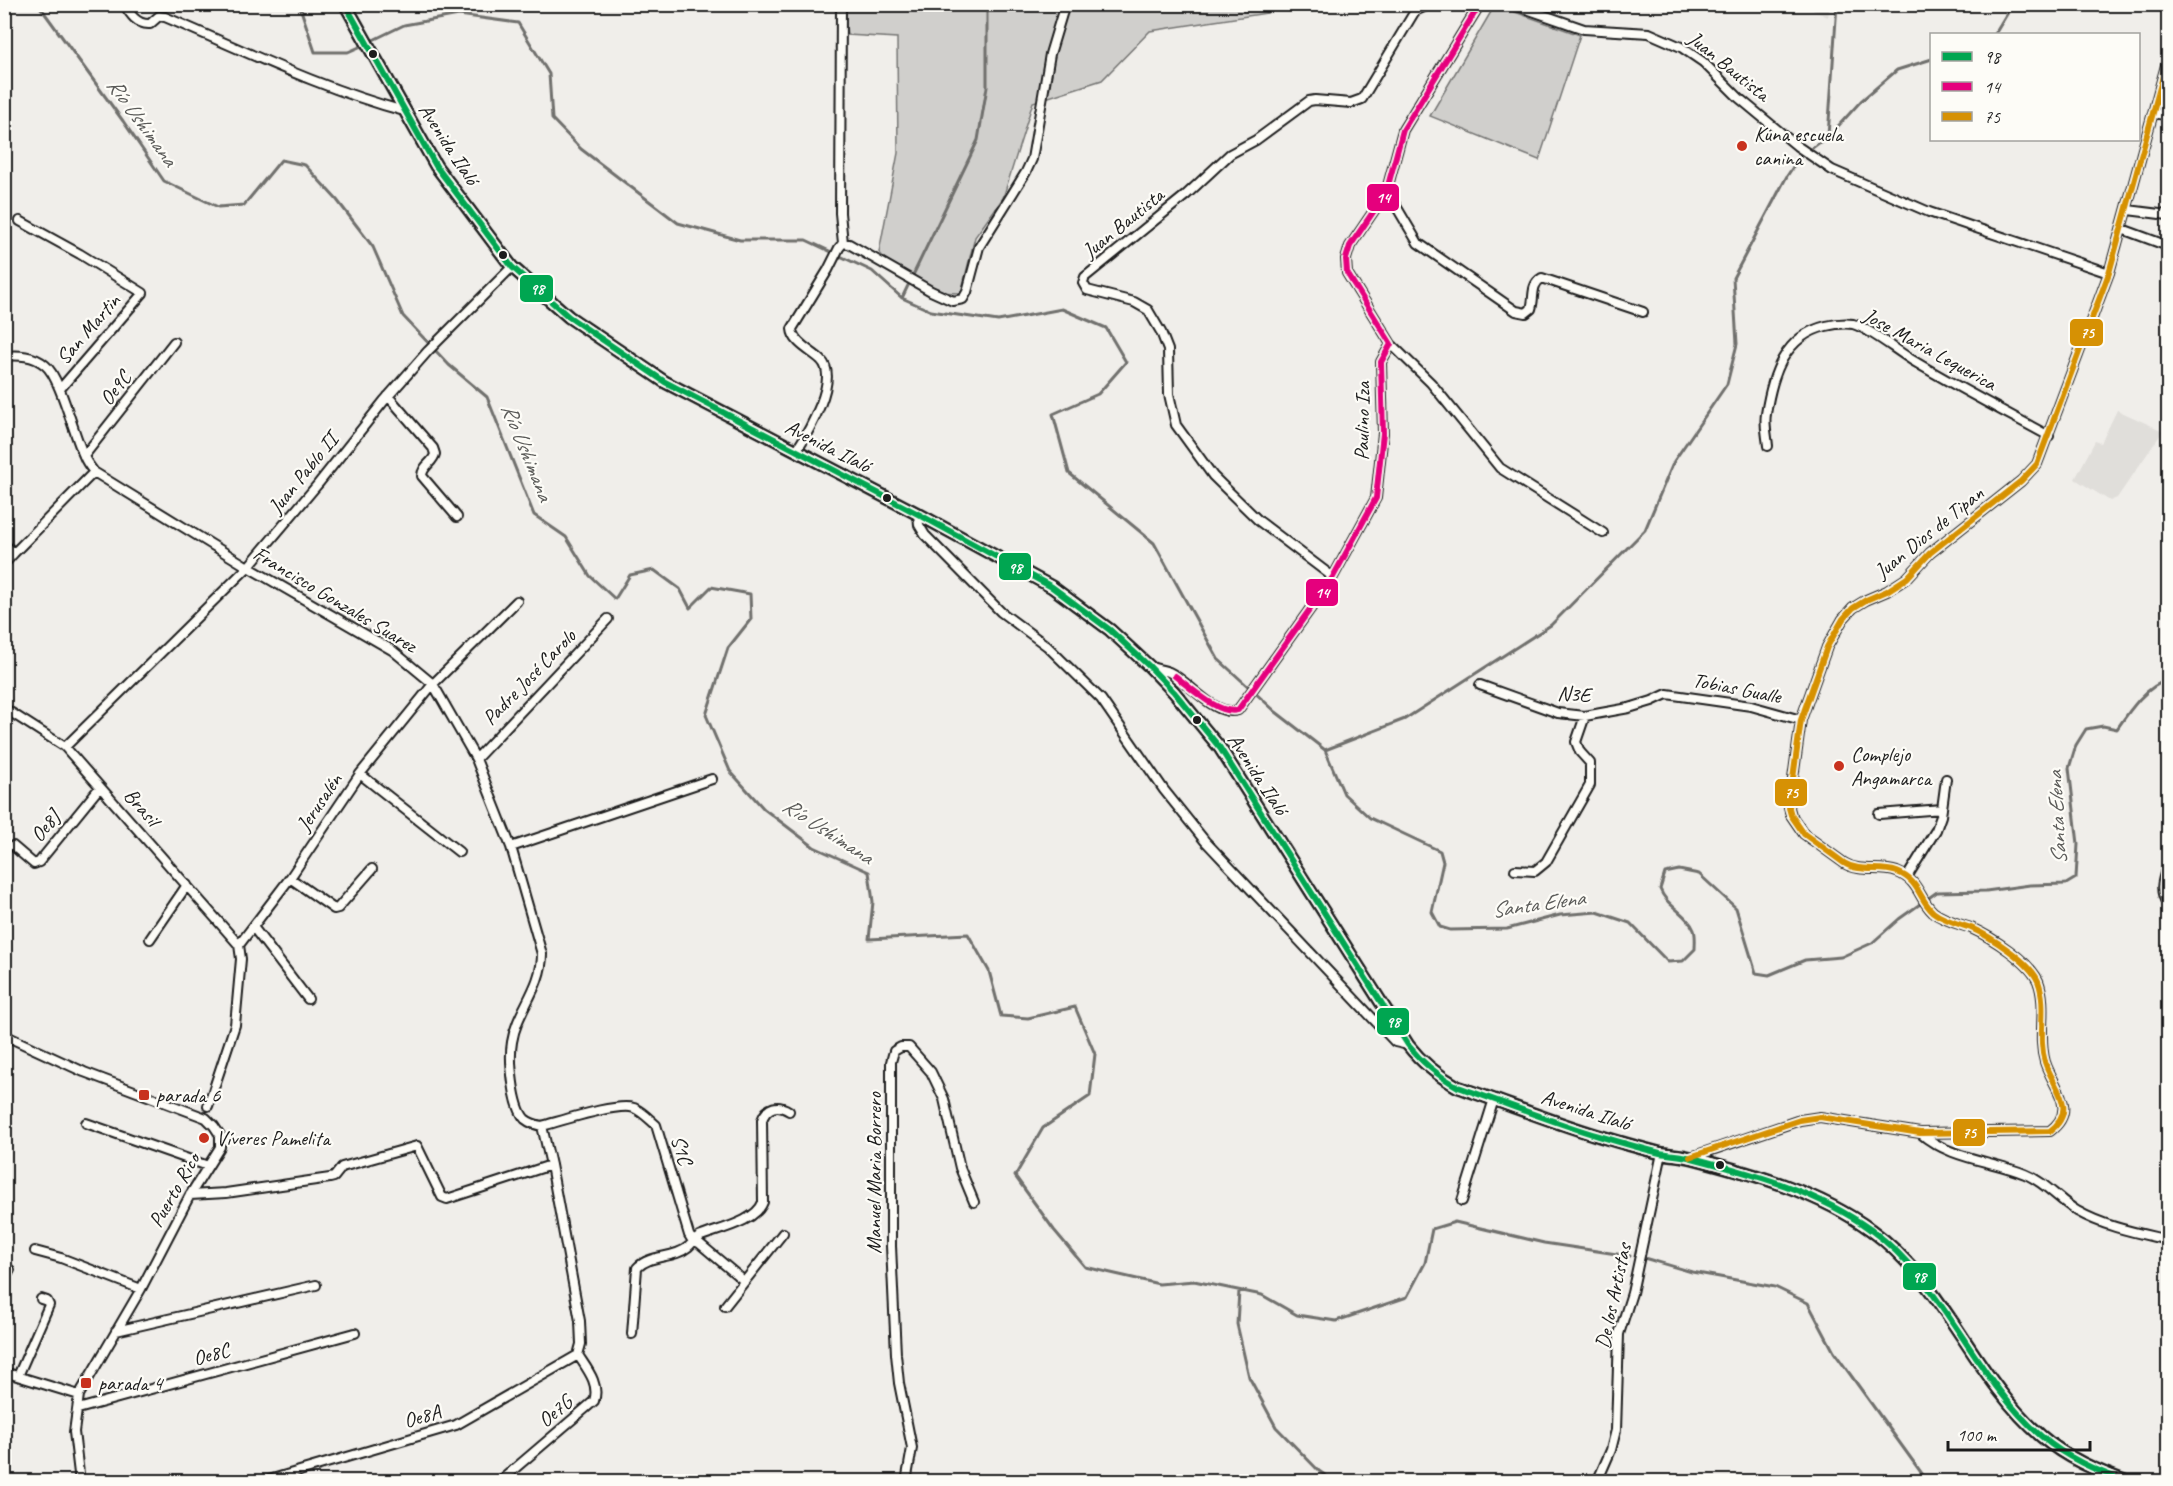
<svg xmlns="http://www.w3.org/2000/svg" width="2173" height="1486" font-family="Caveat,sans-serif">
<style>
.built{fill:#e0deda}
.green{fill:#d0cfcc;stroke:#767674;stroke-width:1.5}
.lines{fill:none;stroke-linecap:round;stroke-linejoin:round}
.stream{stroke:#706f6d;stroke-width:3}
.minor-casing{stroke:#1c1c1c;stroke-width:12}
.secondary-casing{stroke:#1c1c1c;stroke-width:15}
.minor{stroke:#fdfcf7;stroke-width:8}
.secondary{stroke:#fdfcf7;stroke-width:10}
.bus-1-casing{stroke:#fdfcf7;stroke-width:10}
.bus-2-casing{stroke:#fdfcf7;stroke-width:10}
.bus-3-casing{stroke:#fdfcf7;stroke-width:10}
.bus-1{stroke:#00a651;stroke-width:6}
.bus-2{stroke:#e5007d;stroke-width:6}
.bus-3{stroke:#d69104;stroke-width:6}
.bus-dot{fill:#1c1c1c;stroke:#fdfcf7;stroke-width:2}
.poi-dot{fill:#c8321e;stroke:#fdfcf7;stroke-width:2}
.labels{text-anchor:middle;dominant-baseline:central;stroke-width:4.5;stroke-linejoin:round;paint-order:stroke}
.street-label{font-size:21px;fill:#1c1c1c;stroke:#fdfcf7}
.poi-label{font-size:21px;fill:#1c1c1c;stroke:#fdfcf7;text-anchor:start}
.water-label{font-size:22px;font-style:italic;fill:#5b5b59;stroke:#fdfcf7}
.line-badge{stroke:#fdfcf7;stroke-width:2}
.badge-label{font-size:16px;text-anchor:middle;font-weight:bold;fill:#fff}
</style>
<rect width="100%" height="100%" fill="#f0eeea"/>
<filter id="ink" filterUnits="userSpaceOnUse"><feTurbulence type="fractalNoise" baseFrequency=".0167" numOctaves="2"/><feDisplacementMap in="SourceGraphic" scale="12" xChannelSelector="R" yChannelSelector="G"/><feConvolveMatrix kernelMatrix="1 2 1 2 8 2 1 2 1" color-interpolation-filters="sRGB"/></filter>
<g filter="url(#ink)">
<!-- built -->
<path class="built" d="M1801,5h29l-2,12z
M2117,410l46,21 -46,67 -7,3 -35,-22 20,-38 6,2z"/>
<!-- green -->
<path class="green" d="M1260,4l7,9 -117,18 -48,49 -69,22 -30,96 -28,39 -14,56 -31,-1 -32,-17 -19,-23 19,-99 -1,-115 -50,-3 -3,-30z
M1495,5l85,30 -41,125 -109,-44z"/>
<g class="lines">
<!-- stream -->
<path class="stream" d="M38,4l85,117 41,60 54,26 26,-2 37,-45 24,5 32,35 36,47 30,69 46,49 38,32 47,118 32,22 24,39 25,23 15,-24 24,-5 26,19 10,19 21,-21 39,7 1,25 -23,29 -22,67 24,56 34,38 50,38 55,25 4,30 -4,37 99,-5 21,37 12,45 27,2 47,-11 20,47 -5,42 -47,32 -28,48 39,54 31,37 74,17 35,-3 68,14 35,20 39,6 71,-24 18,-34 7,-34 23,-7 89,21 86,13
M299,4l16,48h33l16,-7
M1995,34l18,-30
M369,42l35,-17 55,-10 59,8 31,51 3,45 29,30 97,74 62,17h66l66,31 30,27 29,13 67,10 64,-12 44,19 20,34 -28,32 -45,20 16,59 85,70 64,116 58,53 49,38 19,44 26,24 70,33 3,11 -11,50 8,15 10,3 57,-1 53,-14 37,-3 33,11 38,39 15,-1 12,-12c0,-5 1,-14 -1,-19 -7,-17 -28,-24 -34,-41l5,-16 14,-3 20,4 37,34 20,65 13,2 36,-15 36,-3 31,-14 27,-24 38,-27 49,-1 44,-6 36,-1 10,-6 2,-34 -9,-76 7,-23 10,-16 17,-3 14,3c13,-19 29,-43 51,-49
M1830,135l31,-34 36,-31 35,-11
M902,298l76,-158 9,-53v-83
M1325,750l80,-31 146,-94 94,-95 29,-69 53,-77 10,-40 -4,-66 54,-102 12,-18 29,-22 9,-132
M1644,1258l48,14 83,15 33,16 26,49 94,130
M1239,1291l-2,33 12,53 27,50 43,44 16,11"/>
<!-- minor casing -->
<g class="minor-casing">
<path id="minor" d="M124,4c6,10 13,21 26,20l9,-8 6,1c78,33 157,72 239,94
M841,4l-1,209 3,30
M1512,4l72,25 65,4 32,14 22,15 36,36 58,48 35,24 97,42 180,61
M2154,113l14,3
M1386,193l10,13 22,37 98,68 10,2 5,-4c4,-12 -1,-24 11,-31l101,34
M2128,210l40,5
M20,221l60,33 63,39 -83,96
M2122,229l46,17
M1391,344l40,39 69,85 103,65
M4,356c15,-1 29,-1 41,9 15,11 29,71 39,91 2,6 6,11 10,16l154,95 144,83 41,34 43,75 35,88 31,107c0,34 -25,56 -30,88 -3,17 1,64 13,77 5,4 11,6 17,7 19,-5 76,-24 92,-18 9,4 15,11 22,17l33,110 3,5 7,3 44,37
M388,396l45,52 2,6c-2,9 -13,12 -13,22l35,41
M1768,446c-1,-11 -4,-22 -2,-32 6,-39 18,-78 60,-88 9,-2 18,-3 27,-2 16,4 44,27 59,36 45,27 91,51 137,76
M796,451c12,-18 44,-73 25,-91 -9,-9 -28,-17 -29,-31l36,-59 11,-22 4,-5 6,1 82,47 22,10 10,-2 4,-7 12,-45 47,-75 6,-13 18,-105 15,-50
M84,456l90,-114
M918,514l1,11 6,10 76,77 46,34 54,53 63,91 41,51 190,201 13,3
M4,544l10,9 80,-81
M4,564l10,-11
M1333,577l-74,-56 -46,-45 -37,-51 -7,-31 -1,-44 -7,-18 -13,-22 -14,-8 -47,-12 -4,-7 2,-6 101,-82 44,-41 26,-14 53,-39 6,-1 36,3 11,-4 53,-88 11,-5 20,-2
M1151,667c6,2 13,3 18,5 20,9 46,46 69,38l95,-133 43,-79 7,-65 -2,-71 10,-18 -44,-71 -1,-14 4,-13 36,-53 17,-63 77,-126
M1480,685l78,28 27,3 16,-3 28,-5 23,-7 15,-7 84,12 50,14
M4,708l61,39 174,198
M65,747l183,-180 70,-83 66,-83 44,-50 84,-84
M476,759l132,-140
M360,774l99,78
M1879,814l63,-5
M13,846l21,18 5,-2 61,-75
M511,847l201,-68
M2168,864c-5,15 -10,27 0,41
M1515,870l20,1 11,-9 44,-77v-22l-10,-11 -4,-10 9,-26
M1907,877l29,-47 5,-14 5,-37
M290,878l44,31 4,-1 34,-39
M253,927l55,72
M150,939l37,-54
M239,945l51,-67 70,-104 73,-90 84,-83
M4,1035l80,37 122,46 8,8 6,9v12l-30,48 -49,94 -62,106 -5,37 6,50
M208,1106l27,-81 6,-66 -2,-14
M86,1123l122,43
M1920,1133c30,26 70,27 105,41 20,8 34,26 52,37 28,16 61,22 91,29
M1691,1157l109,-37 20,-3 100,16 130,-2c29,-22 3,-44 -5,-69 -8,-26 3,-55 -7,-81 -9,-20 -47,-44 -67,-53 -12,-4 -28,-8 -38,-16 -15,-14 -13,-31 -36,-40 -17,-6 -37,1 -53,-9l-40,-29 -13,-19 -2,-7 12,-88 26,-73 16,-28 10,-11 13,-8 21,-9 20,-13 23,-25 91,-72 16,-17 72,-191 59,-215
M551,1165l29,156 1,23 -3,11
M190,1195l36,-2 104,-15 4,-1 8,-10 75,-21 25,51 5,2 104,-34 -9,-39
M1462,1201l32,-102
M35,1251l26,7 80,31
M4,1280l6,-10
M725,1306l58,-73
M116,1331l200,-46
M632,1334l5,-66c13,-14 37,-9 51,-21 5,-4 5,-7 11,-10 19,-8 57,-15 64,-35l-1,-82c5,-14 16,-16 27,-9
M4,1372l75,23
M18,1376l31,-71 -2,-4 -6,-2
M78,1409l277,-76
M262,1482l194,-57 122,-70
M499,1482l95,-81c6,-17 -7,-32 -16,-46
M906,1482l6,-34 -13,-65 -3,-29 -5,-108v-184l3,-11 7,-4h8l22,25 13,27 16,69 14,34
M1597,1482l14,-32 5,-20 3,-96 13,-41 30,-140"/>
</g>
<!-- secondary casing -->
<g class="secondary-casing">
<path id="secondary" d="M345,4l91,162 76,101 57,50 96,65 253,132 134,73 58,43 40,37 24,25 46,56 188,297c14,18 29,30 50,42 47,16 94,35 141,49 20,6 41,12 61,17 11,2 21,2 32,5 62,16 127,34 179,72 74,53 102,147 170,206 25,22 56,35 87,46"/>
</g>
<!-- minor -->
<use href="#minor" class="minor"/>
<!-- secondary -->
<use href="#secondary" class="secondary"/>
<!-- bus-1 casing -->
<g class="bus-1-casing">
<path id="bus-1" d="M345,4l91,162 76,101 57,50 96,65 253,132 134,73 58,43 40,37 24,25 46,56 188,297c14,18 29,30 50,42 47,16 94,35 141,49 20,6 41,12 61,17 11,2 21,2 32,5 62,16 127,34 179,72 74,53 102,147 170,206 25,22 56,35 87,46"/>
</g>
<!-- bus-2 casing -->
<g class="bus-2-casing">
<path id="bus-2" d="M1175,676c16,12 45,40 63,34l95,-133 43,-79 7,-65 -2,-71 10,-18 -44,-71 -1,-14 4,-13 36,-53 17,-63 77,-126"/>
</g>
<!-- bus-3 casing -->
<g class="bus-3-casing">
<path id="bus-3" d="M1690,1157l110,-37 20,-3 100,16 130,-2c29,-22 3,-44 -5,-69 -8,-26 3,-55 -7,-81 -9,-20 -47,-44 -67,-53 -12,-4 -28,-8 -38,-16 -15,-14 -13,-31 -36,-40 -17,-6 -37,1 -53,-9l-40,-29 -13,-19 -2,-7 12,-88 26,-73 16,-28 10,-11 13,-8 21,-9 20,-13 23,-25 91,-72 16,-17 72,-191 59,-215"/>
</g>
<!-- bus-1 -->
<use href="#bus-1" class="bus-1"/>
<!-- bus-2 -->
<use href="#bus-2" class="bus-2"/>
<!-- bus-3 -->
<use href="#bus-3" class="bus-3"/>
</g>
</g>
<!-- markers -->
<g class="bus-dot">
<circle cx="373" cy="54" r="5"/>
<circle cx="503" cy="255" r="5"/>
<circle cx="887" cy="498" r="5"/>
<circle cx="1197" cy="720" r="5"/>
<circle cx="1720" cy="1165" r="5"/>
</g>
<g class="poi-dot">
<circle cx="1742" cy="146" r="6"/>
<circle cx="1839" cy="766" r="6"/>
<rect x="138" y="1089" width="12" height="12" rx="3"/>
<circle cx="204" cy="1138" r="6"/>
<rect x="80" y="1377" width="12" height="12" rx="3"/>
</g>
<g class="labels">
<!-- street labels -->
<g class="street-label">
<text transform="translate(1729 66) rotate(39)">Juan Bautista</text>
<text transform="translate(449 144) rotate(57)">Avenida Ilaló</text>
<text transform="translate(1123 223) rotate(-39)">Juan Bautista</text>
<text transform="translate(88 329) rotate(-49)">San Martin</text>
<text transform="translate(1930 349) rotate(29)">Jose Maria Lequerica</text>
<text transform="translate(115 388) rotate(-52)">Oe9C</text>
<text transform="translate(1362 421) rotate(-89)">Paulino Iza</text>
<text transform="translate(828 446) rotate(27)">Avenida Ilaló</text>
<text transform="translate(303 473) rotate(-51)">Juan Pablo II</text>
<text transform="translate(1929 532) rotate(-39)">Juan Dios de Tipan</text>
<text transform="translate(335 599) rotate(31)">Francisco Gonzales Suarez</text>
<text transform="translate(529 677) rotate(-46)">Padre José Carolo</text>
<text transform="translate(1737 688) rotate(11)">Tobias Gualle</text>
<text transform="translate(1574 694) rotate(4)">N3E</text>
<text transform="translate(1258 774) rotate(57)">Avenida Ilaló</text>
<text transform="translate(319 802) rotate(-56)">Jerusalén</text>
<text transform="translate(142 807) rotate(49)">Brasil</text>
<text transform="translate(45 826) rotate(-51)">Oe8J</text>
<text transform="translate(1586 1110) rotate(18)">Avenida Ilaló</text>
<text transform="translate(682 1150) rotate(73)">S1C</text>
<text transform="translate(874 1173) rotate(-90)">Manuel Maria Borrero</text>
<text transform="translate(174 1190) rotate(-60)">Puerto Rico</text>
<text transform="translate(1613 1296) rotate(-78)">De los Artistas</text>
<text transform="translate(211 1354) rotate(-15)">Oe8C</text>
<text transform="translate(555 1411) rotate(-40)">Oe7G</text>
<text transform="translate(422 1416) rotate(-16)">Oe8A</text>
</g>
<!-- poi labels -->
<g class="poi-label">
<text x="1754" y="134">Kuna escuela<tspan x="1754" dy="24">canina</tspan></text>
<text x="1851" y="754">Complejo<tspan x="1851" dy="24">Angamarca</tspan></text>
<text x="156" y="1095">parada 6</text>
<text x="216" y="1138">Víveres Pamelita</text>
<text x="98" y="1383">parada 4</text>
</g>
<!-- water labels -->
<g class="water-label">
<text transform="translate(142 122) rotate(54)">Río Ushimana</text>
<text transform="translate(527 452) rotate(68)">Río Ushimana</text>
<text transform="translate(2057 818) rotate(-93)">Santa Elena</text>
<text transform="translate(828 831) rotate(33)">Río Ushimana</text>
<text transform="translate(1538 904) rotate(-8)">Santa Elena</text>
</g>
</g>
<g class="line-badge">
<rect x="1366" y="183" width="34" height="29" rx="6" fill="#e5007d"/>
<rect x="519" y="274" width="35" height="29" rx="6" fill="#00a651"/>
<rect x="2069" y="318" width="35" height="29" rx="6" fill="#d69104"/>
<rect x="998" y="552" width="34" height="29" rx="6" fill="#00a651"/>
<rect x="1305" y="578" width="34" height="29" rx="6" fill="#e5007d"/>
<rect x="1774" y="778" width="34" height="29" rx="6" fill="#d69104"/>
<rect x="1376" y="1007" width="34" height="29" rx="6" fill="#00a651"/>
<rect x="1952" y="1118" width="34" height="29" rx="6" fill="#d69104"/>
<rect x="1902" y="1262" width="35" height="29" rx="6" fill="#00a651"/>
</g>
<g class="badge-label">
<text x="1383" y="203">14</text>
<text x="537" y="294">98</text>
<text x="2087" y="338">75</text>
<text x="1015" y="573">98</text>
<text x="1322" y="598">14</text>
<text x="1791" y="798">75</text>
<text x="1393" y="1027">98</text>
<text x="1969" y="1138">75</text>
<text x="1919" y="1282">98</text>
</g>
<!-- margin -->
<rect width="2173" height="1486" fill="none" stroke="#fdfcf7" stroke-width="24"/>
<rect x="12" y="12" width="2149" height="1462" fill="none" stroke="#1c1c1c" stroke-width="2" filter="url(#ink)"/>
<!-- legend -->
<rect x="1930" y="33" width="210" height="108" fill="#fdfcf7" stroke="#a3a29f" stroke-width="1.5"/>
<rect x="1942" y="52" width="30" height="9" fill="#00a651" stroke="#a3a29f" stroke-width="1.5"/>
<text x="1984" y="63" font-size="18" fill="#1c1c1c">98</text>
<rect x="1942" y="82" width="30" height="9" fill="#e5007d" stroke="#a3a29f" stroke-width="1.5"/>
<text x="1984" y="93" font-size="18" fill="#1c1c1c">14</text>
<rect x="1942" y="112" width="30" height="9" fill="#d69104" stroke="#a3a29f" stroke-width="1.5"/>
<text x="1984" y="123" font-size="18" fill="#1c1c1c">75</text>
<!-- scale -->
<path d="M1948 1441v9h142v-9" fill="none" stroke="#1c1c1c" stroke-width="3"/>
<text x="1957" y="1441" font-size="18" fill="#1c1c1c" stroke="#fdfcf7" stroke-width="4.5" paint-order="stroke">100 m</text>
</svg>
